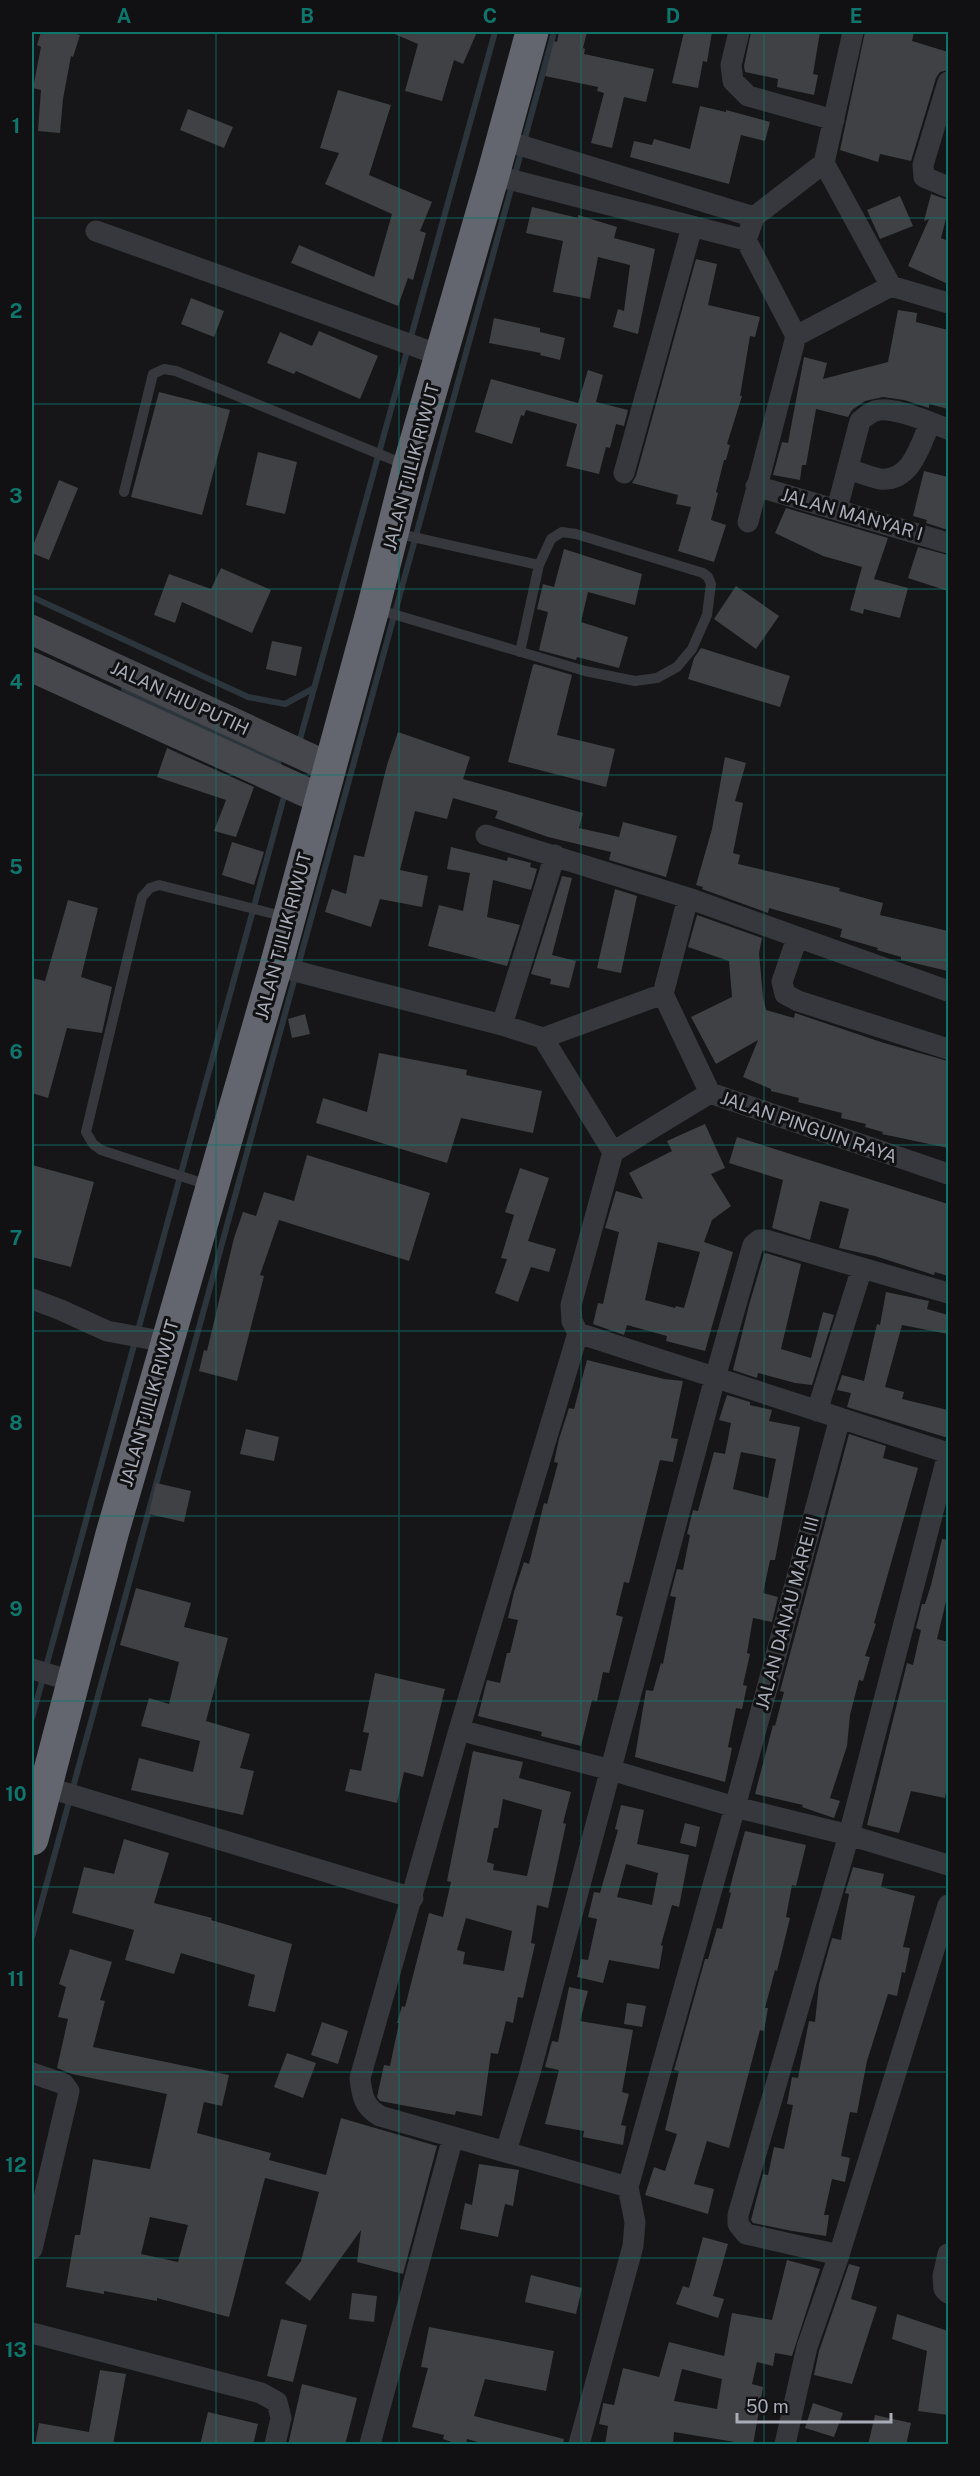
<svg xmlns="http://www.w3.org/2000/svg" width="980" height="2476" font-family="'Public Sans',sans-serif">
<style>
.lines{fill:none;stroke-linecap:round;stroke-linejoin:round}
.stream{stroke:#2c353c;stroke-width:6}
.building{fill:#404145;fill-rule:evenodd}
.lane{stroke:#37383d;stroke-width:10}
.street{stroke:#37383d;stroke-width:21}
.secondary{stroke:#45474d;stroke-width:30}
.highway{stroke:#63666e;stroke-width:33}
.grid{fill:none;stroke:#0f766e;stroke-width:1.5;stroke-opacity:0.55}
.labels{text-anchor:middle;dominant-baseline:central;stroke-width:6;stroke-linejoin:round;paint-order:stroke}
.street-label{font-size:18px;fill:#a8adb8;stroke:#111113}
.neatline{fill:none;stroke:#0f766e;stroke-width:2}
.grid-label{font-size:20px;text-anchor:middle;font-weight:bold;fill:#0f766e}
</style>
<rect width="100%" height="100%" fill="#161618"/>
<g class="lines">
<!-- stream -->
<path class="stream" d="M32,597l216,100 37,7 29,-16
M124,689l153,71 4,10
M299,743l196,-711
M32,1718l253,-925
M32,1937l522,-1905"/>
</g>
<!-- building -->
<path class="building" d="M41,32h28l11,3 -7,22 -2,-1 -8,43 -3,34 -22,-2 3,-41 -8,-2 8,-41 -4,-2z
M390,32h87l-14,32 -9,-4 -12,41 -37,-10 13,-47z
M559,32h28l-4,16 2,1 -1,5 70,15 -8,33 -22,-5 -12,51 -21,-5 13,-50 -7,-2 1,-4 -53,-11 9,-35 3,1z
M684,32h28l-5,30 -4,-1 -5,27 -26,-5z
M751,32h69l-7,42 5,1 -4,20 -37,-8 1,-8 -33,-7 -1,-6z
M865,32h49l-2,9 36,11v18l-8,2 -4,6 -25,83 -31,-7 -2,8 -38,-12z
M338,90l53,15 -22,70 63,27 -12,29 6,2 -13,47 -5,-2 -10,28 -107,-43 8,-18 75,32 18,-63 -67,-30 14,-31 -19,-5z
M700,106l26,6v-2l44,12 -5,19 -24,-6 -12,49 -99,-27 4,-16 18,4 2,-6 36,10z
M188,109l45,18 -9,21 -44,-18z
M931,194l17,6v11l-7,27 7,3v43l-40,-18 21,-47 -5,2z
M900,196l13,30 -33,13 -13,-29z
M532,207l46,11v-3l39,12 -3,11 41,11 -17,85 -25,-7 5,-18 6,2 6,-46 -32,-8 -8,42 -37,-7 10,-51 -37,-8z
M696,259l21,5 -9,41 52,12 -5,20 -5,-1 -10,60h2l-15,48 3,1 -4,15h-2l-8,32 2,1 -7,27 15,5 -12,37 -36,-11 13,-44 -15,-3 2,-9 -46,-12 4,-7z
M191,298l33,13 -10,26 -33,-13z
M898,310l19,3 -1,9 32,8v79l-19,-5v4l-25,-8 -21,-3 -18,4 -13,9 -4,7 -32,-8 -10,56h-4l-2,15 -27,-5 9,-33 6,1 16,-86 23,6 -4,16 65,-17z
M494,318l46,10v4l25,6 -5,22 -20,-5 1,-2 -52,-10z
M319,331l59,25 -18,43 -64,-28 -2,3 -27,-11 13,-31 32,14z
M588,370l15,5 -7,27 32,8 -4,16 -8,-2 -6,24 -4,-1 -7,27 -33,-8 11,-42 -51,-14 -2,6 -3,-1 -9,29 -37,-12 16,-53 87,24z
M159,392l71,18 -28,105 -71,-18z
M258,452l39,10 -12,52 -39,-9z
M924,471l24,6v53l-22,-7 1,-3 -14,-4z
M59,480l19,8 -29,72 -17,-7v-5z
M786,508l102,30 -14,41 34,9 -8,30 -36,-9 -1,5 -13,-4 12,-43 -39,-11 -48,-23z
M918,547l30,8v36l-40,-13z
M564,549l78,25 -7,31 -47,-13 -7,30 47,15 -9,31 -42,-11 -1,3 -37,-10 9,-38 -11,-3 6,-25 11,3z
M221,568l50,22 -19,43 -70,-31 -7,21 -21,-8 15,-41 42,15z
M736,586l43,30 -23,33 -42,-30z
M272,641l30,6 -6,29 -30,-7z
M701,648l89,28 -10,31 -92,-28 6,-21z
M535,664l37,11 -15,60 58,14 -9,38 -98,-25 25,-97z
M398,732l72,25 -7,22 120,34 -4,15 40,9 4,-15 54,14 -11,41 -57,-17 2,-8 -63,-15 -53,-19 3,-7 -45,-13 -6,21 -32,-8 -15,59 28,6 -6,31 -42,-8 -9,28 -46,-15 7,-23 14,5 8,-39 10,2 23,-92z
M167,748l87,39 -18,50 -22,-6 12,-31 -69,-23z
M725,757l21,6 -11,38 8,2 -10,50 7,2 -2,9 102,24 -1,3 44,12 -3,12 68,16v40l-47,-11v-3l-24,-7 1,-2 -38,-11 2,-8 -73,-21 -1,5 -66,-24 1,-2 -7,-2 16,-56z
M232,842l32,10 -10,33 -32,-10z
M451,847l56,14 1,-4 23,6 -1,4 7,2 -6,21 -38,-10 -6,37 33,8 -13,41 -79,-20 11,-41 24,6 7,-38 -23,-4z
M562,876l10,2 -20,77 24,6 -7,27 -19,-4 1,-5 -20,-5z
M615,889l22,7 -16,77 -24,-5z
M68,900l30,8 -17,69 31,10 -10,46 -35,-5 -19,70 -16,-5v-115l13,3z
M697,915l65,23 -3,15 4,44 3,13 28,8 1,-5 89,30 64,18v87l-66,-14 1,-2 -18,-5 1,-3 -25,-6 1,-5 -44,-11 1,-4 -28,-7v-2l-28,-12 15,-37 -42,24 -25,-47 41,-20 -3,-36 -41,-14z
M305,1014l5,20 -18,4 -4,-19z
M379,1053l88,17 -1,5 76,16 -9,42 -72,-15 -14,45 -131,-40 7,-25 44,14z
M705,1124l20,44 -14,6 20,32 -19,14 -8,22 29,10 -28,99 -39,-10 1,-5 -40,-11 -3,10 -31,-11 5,-21 5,1 16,-72 -14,-4 11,-37 27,8 -14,-26 43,-22 -5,-10zM658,1242l42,10 -16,56 -8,-2 -1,2 -30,-8z
M737,1137l211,67v72l-13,-4 -1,3 -59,-19 -36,-8 10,-39 -29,-8 -10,39 -38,-12 11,-48 -54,-17z
M307,1155l123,38 -21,68 -130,-41 -19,55 4,1 -27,105 -38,-10 5,-21 3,1 27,-113 9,-26 13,4 8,-24 30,9z
M32,1165l62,17 -23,85 -39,-10z
M520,1168l29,10 -21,63 28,8 -7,23 -18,-5 -13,35 -23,-9 12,-34 -6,-1 13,-43 -9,-3z
M766,1253l35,11 -20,85 30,9 12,-46 11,3 -22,70 -17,-2 -37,-10 -1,5 -24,-8 16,-65 15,-51z
M886,1292l43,9 -2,8 21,6v19l-46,-9 -17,62 19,5 -2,7 46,11v28l-101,-31 4,-14 -14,-3 5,-15 22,6 13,-57 3,1z
M587,1360l77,19 19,2 -12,57 7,1 -5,23 -13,-2 -31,123 -5,-1 -8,33 7,2 -14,56 -6,-1 -6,29 -5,-1 -11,46 -40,-10 1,-4 -64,-16 9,-36 13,3 7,-30h3l8,-33 -10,-2 6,-26 10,-30 5,2 15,-61 3,1 11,-41 -4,-1 5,-23 10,-31 5,1z
M727,1395l23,7v3l22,5 -3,11 31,6 -25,133h-5l-7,33 15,4 -6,25 -19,-4 -6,35 3,1 -7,31 4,1 -5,23 -6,-1 -8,39 4,1 -7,34 -90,-25 11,-67 7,1 8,-28 2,1 13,-67 -6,-1 7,-27 6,1 7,-35 -3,-1 6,-24 5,1 16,-59 11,2 6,-31 -12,-3zM741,1452l35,7 -8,39 -35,-9z
M246,1429l33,8 -5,24 -34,-7z
M849,1434l37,12 -3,12 35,10 -44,155 2,1 -11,32 5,1 -7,24 -4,-1 -9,35 -3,31 -17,52 10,3 -6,17 -32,-11 1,-2 -48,-11 18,-69 2,1 9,-34 -4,-1z
M156,1483l35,8 -7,31 -35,-8z
M942,1539l6,1v53l-11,46 11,3v137l-3,19 -34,-7 -12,42 -32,-8 40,-162 6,2 8,-35 -5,-2 6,-24h3l6,-19z
M136,1588l55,15 -7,24 44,11 -22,83 44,13 -10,34 14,3 -11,44 -112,-25 8,-32 54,14 7,-31 -59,-15 8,-28 20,6 10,-42 -59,-17z
M375,1673l70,16 -22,88 -19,-5 -7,31 -52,-12 5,-22 11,2 8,-38 -6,-1z
M473,1751l50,11 -4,16 52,14 -8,31 3,1 -18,84 -11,-3 -6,38 4,1 -12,54 -5,-1 -5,26 -7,-2 -8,33 -7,-1 -9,63 -26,-5 -1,4 -75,-14 -3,-4 7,-32 6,1 9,-43h-2l5,-17 3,1 24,-94 14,4 8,-35 -4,-1zM503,1799l39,11 -15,66 -34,-6 1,-6 -7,-2 7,-34h4zM466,1918l46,13 -8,40 -41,-7 2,-12 -8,-2z
M621,1805l23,5 -7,34 52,11 -10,52 -7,-2 -11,40 2,1 -4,23 -50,-9 -6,23 -26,-6 4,-18 7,1 9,-41 -9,-2 6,-25 6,1 18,-63 -3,-1zM626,1864l32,9 -6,32 -35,-8z
M685,1823l15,4 -4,20 -16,-4z
M745,1831l61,14 -10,41 -4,-1 -6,32 4,1 -13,53 -2,-1 -10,38h3l-4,23 -4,-1 -31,118 -22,-7 -13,43 20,5 -6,25 -63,-19 9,-28 11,4 12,-37 -12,-4 14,-59 -5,-1 31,-111h3l9,-31 5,1 9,-36 -2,-1 4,-16z
M124,1839l45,14 -15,50 58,15 -1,2 81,24 -17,68 -27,-6 7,-31 -74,-22 -7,21 -49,-14 9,-30 -62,-17 12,-46 30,7z
M853,1867l31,7 -3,13 34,9 -12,51 7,1 -5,25 -3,-1 -5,24 -9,-2 -21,67 -10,52 -7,-1 -9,44 9,2 -5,24 -13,-3 -8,36h5l-3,21 -34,-5 -39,-8 -2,-3 12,-46 5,1 6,-28 10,2 9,-44 -6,-1 5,-27 6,1 11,-57 6,1 4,-38 13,-46 9,2 8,-46 -4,-1z
M70,1949l42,13 -12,38 5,1 -12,46 136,28 -7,31 -18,-4 -7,31 74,20 -2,7 57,15 15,-57 96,28 -34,128 -46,-12 4,-32 -51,71 -25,-18 16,-22 18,-69 -54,-14 -36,139 -72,-19v3l-53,-10v3l-38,-7 9,-52h5l13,-76 57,10 17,-75 -95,-20 -15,-6 11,-49 -10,-2 8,-30 -7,-3zM150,2217l38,8 -10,37 -37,-8z
M569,1987l19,4 -8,30 53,9 -11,62 7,2 -8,31 5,1 -3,19 -40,-8 1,-6 -39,-7 14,-54 -14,-3 7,-26 6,1z
M627,2003l19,3 -4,21 -18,-3z
M322,2022l26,9 -10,33 -27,-9z
M287,2053l29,10 -13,35 -29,-11z
M479,2164l40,6 -6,36 -8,-2 -7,33 -38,-8 5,-26 7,2z
M703,2237l25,7 -15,52 11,3 -6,19 -42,-14 7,-18 6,2z
M787,2260l33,9 -28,87 -17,-3 -2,13 -16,-4 -5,22 11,3 -10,58 -79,-13 -1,13h-68l3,-19 -9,-2 4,-19v-2l11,2 9,-37 36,9 10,-35 55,14 8,-43 40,7zM682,2369l40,10 -5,30 -43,-8z
M849,2264l11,3 -9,32 26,8 -25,77 -38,-9 5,-24z
M531,2275l51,13 -6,26 -51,-12z
M352,2293l25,3 -3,26 -25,-3z
M897,2314l51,17v84l-30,-4 9,-60 -35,-12z
M281,2319l26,6 -14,57 -26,-6z
M429,2327l125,24 -8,40 -61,-12 -11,37 90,23 -1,6h-74l-22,-6 -1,6h-6l-17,-6 1,-4 -32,-8 16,-59 -7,-1z
M100,2370l26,4 -13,71h-78l4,-22 50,9z
M302,2384l55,14 -12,47h-57z
M813,2403l30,10 -9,24 -29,-9z
M208,2412l50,12 -5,21h-53z
M875,2415l36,8 -5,22h-38z"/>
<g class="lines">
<!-- lane -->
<path class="lane" d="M124,492l29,-118 11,-5 12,2 230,94
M376,609l209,62 50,10 22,-3 20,-11 15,-18 15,-34 4,-31 -3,-7 -5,-4 -127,-39 -14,-2 -11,7 -12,26 -144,-32
M520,652l19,-87
M208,1185l-107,-35 -8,-6 -7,-12 56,-235 8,-9 9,-3 127,32"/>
<!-- street -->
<path class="street" d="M739,32l-8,33 2,16 15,15 86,24
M948,82l-25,83 1,12 24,10
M503,140l251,77
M824,163l67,123 57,17
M493,175l253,65
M96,231l346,125
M796,336l95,-50
M848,469c10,3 21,8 32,10 31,3 40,-33 50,-56
M624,473l68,-246
M756,486l192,57
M837,509l23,-88c5,-4 9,-8 15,-10 17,-6 56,12 73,18
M748,522l48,-186 -50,-96 8,-23 70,-54 29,-131
M486,835l202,63 260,93
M797,938l-15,44 3,12 13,7 150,48
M276,966l226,59 41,13 120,-44 25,-96
M663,994l47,99
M502,1025l53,-170
M543,1038l70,114 -42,153 1,16 6,12 370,120
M613,1152l97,-59 238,81
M32,1299l29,11 46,21 59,11
M578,1333l-119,397 -99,348c2,18 4,29 20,38l248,71
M817,1411l45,-143
M32,1669l43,13
M459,1730l152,40 124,37 114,28 99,30
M46,1787l367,111
M32,2073l32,11 5,7 -37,158
M506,2151l23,-75 186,-698 38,-133 6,-5h7l182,53
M948,2254l-5,22 1,13 4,4
M839,2255l-93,-21 -8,-10v-9l111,-380 99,-381
M32,2333l229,60 16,9 4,16 -6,26
M370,2444l83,-307
M579,2444l54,-198 2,-24 -7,-35 107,-380 105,-389
M785,2444l22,-97 32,-92 109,-350"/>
<!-- secondary -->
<path class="secondary" d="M32,630l297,137
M32,667l289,132"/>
<!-- highway -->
<path class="highway" d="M32,1839l80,-305 164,-568 97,-357 36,-143 84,-291 39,-143"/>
</g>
<!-- grid -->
<path class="grid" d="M216,32v2412M399,32v2412M581,32v2412M764,32v2412M32,218h916M32,404h916M32,589h916M32,775h916M32,960h916M32,1145h916M32,1331h916M32,1516h916M32,1701h916M32,1887h916M32,2072h916M32,2258h916"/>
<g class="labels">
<!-- street labels -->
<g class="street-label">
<text transform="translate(411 467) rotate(-75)">JALAN TJILIK RIWUT</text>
<text transform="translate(852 514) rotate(16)">JALAN MANYAR I</text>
<text transform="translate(180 698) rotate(25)">JALAN HIU PUTIH</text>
<text transform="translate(283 936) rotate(-75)">JALAN TJILIK RIWUT</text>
<text transform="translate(809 1127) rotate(19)">JALAN PINGUIN RAYA</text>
<text transform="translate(149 1403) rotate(-74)">JALAN TJILIK RIWUT</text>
<text transform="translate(787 1613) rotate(-75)">JALAN DANAU MARE III</text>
</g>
</g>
<!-- border -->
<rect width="980" height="2476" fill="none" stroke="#111113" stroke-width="66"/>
<!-- scale -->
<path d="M737 2413v9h154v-9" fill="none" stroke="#a8adb8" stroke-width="3"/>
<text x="746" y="2413" font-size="18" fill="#a8adb8" stroke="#111113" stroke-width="4.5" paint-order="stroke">50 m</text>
<rect x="33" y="33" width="914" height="2410" class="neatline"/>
<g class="grid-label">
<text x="124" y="23">A</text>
<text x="307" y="23">B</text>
<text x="490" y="23">C</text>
<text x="673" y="23">D</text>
<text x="856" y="23">E</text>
<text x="16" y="133">1</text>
<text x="16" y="318">2</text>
<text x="16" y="503">3</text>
<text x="16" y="689">4</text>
<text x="16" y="874">5</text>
<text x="16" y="1059">6</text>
<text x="16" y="1245">7</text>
<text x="16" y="1430">8</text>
<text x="16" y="1616">9</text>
<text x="16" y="1801">10</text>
<text x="16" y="1986">11</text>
<text x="16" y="2172">12</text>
<text x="16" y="2357">13</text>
</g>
</svg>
